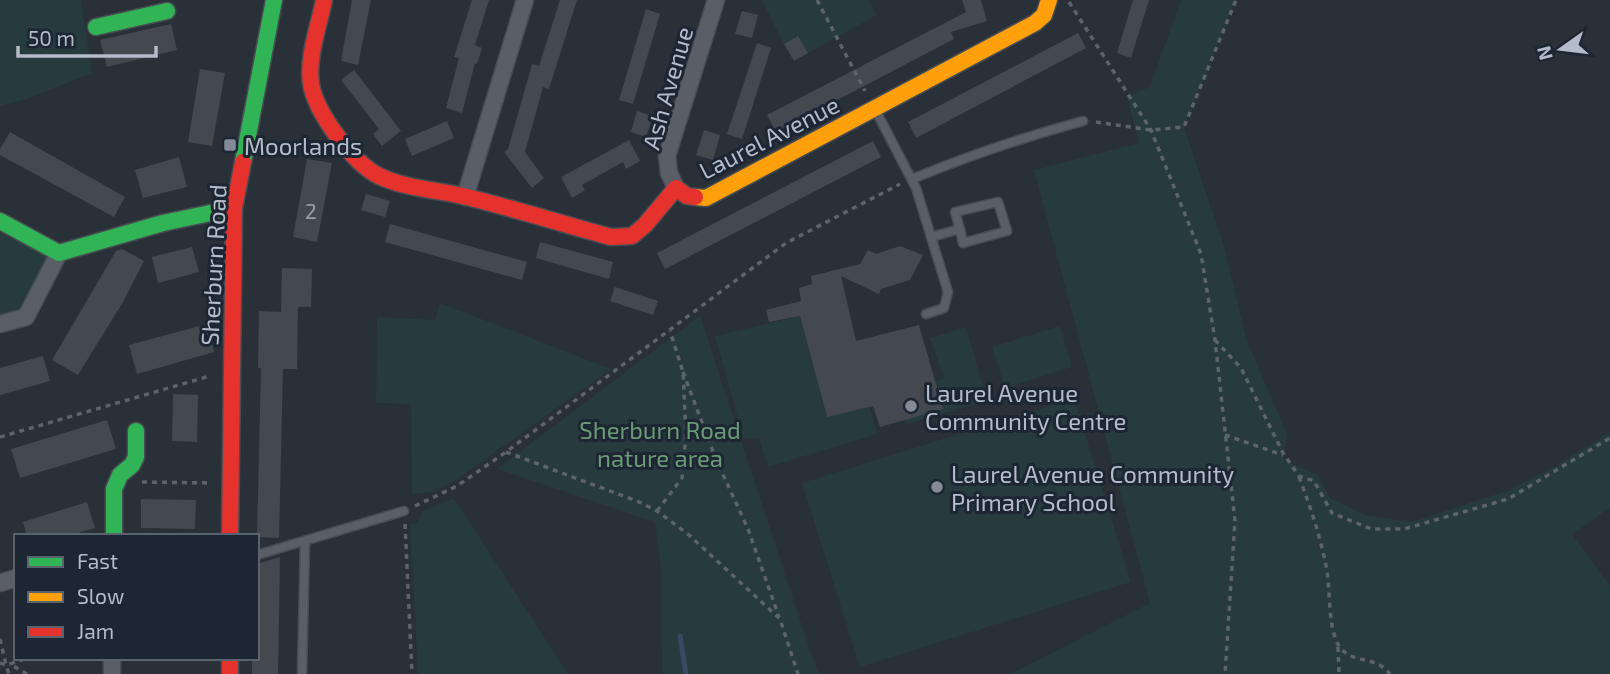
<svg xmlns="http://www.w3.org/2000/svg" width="1610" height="674" font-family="'Exo 2',sans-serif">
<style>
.green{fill:#273a3e}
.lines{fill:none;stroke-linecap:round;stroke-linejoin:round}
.stream{stroke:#384963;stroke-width:5}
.building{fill:#444950}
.lane-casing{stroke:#484c53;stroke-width:11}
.street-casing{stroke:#484c53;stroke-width:19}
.fast-casing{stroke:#484c53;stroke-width:19}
.slow-casing{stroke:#484c53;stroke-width:19}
.jam-casing{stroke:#484c53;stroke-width:19}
.path{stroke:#5d636a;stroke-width:3.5;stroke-dasharray:5 5;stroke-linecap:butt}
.lane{stroke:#5a5e66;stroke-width:8}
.street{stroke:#5a5e66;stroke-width:16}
.fast{stroke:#30b455;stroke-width:16}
.slow{stroke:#ff9f0a;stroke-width:16}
.jam{stroke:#e5322d;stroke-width:16}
.poi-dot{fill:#848b96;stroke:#1d2633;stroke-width:2.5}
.labels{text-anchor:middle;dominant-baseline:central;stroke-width:6;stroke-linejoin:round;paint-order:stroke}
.number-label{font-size:21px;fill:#989fab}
.street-label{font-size:24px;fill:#b4bcc9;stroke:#1d2633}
.poi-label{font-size:24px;fill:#b4bcc9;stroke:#1d2633;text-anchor:start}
.park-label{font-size:24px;fill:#6b9a76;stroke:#1d2633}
</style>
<rect width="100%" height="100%" fill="#2a3038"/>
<!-- green -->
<path class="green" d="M0,0h81l11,73 -65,26 -27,7z
M762,0h106l9,15 -69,38 -10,-17 -14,8z
M1181,0h55l-52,127 40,119 22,92 41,96 -4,26 35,15 12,23 35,17 47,7 97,-32 47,-24 54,-34v76l-38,26 38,52v88h-600l140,-71 -116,-433 105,-27 -12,-47 23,-9z
M0,228l45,24 3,12 -26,45 -22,6z
M440,303l171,66 -152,109 -26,14 -21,2 -1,-90 -35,-1 1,-86 58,3z
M700,316l113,343 6,15h-157l-1,-105 -6,-47 -158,-53z
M800,316l26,100 44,-9 7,27 -109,33 -9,-29 -15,2 -29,-104z
M1060,326l12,41 -67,21 -13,-41z
M966,327l21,74 -80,23 -1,-5 29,-38 9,-3 -14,-40z
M1074,398l57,184 -271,85 -58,-184z
M454,498l114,176h-150l-8,-149 8,-3 4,-11z"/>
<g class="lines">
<!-- stream -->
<path class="stream" d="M680,636l6,38"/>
</g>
<!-- building -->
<path class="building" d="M352,0h19l-13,65 -17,-4z
M472,0h17l-14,45 7,3 -5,16 -2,-1 -13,50 -16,-5 13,-50 -5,-1z
M560,0h17l-28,89 -6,-2 -18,65 19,26 -12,10 -28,-36 4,-3 24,-85 7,2z
M962,0h19l6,21 -36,11 3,7 -178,93 -9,-17 199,-103z
M1133,0h16l-18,58 -14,-5z
M646,9l14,5 -27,90 -14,-4z
M742,11l16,4 -6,23 -17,-4z
M171,24l6,26 -70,17 -7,-27z
M1078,33l8,15 -170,90 -8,-16z
M798,36l10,17 -14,8 -10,-17z
M757,43l14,5 -29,91 -15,-5z
M200,69l25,4 -13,73 -24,-4z
M354,70l47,61 -19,15 -9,-12 6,-5 -38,-49z
M637,111l16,5 -7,21 -15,-5z
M447,121l7,17 -42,18 -7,-17z
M704,130l16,5 -7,25 -17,-5z
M10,132l115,65 -11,20 -114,-62v-6z
M629,140l11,21 -14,8 -3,-7 -41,23 3,5 -13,8 -11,-21z
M873,141l8,16 -216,112 -8,-16z
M179,157l8,30 -44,11 -8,-28z
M307,159l25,4 -15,79 -24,-5z
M366,194l24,7 -5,16 -24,-7z
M390,224l137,38 -5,18 -137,-38z
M540,242l73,20 -4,17 -73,-21z
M900,246l23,9 -13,25 -29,9 -2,5 -38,-18 15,65 63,-16 24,84 -63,18 -7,-21 -46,11 -27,-101 -31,6 -3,-12 35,-9 -2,-13 13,-4 -1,-8 49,-12 8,-14 8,4z
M192,247l7,25 -41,11 -6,-26z
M122,249l22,12 -21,41 -45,73 -26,-15 64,-109z
M282,268l30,1 -1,38h-13l-1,62h-14l-4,169 -22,-1 4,-169h-3l1,-57 22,1z
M615,287l43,14 -5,14 -43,-14z
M207,324l7,28 -77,22 -8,-29z
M43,356l7,25 -50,14v-27z
M173,394l25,1 -1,47 -25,-1z
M107,420l9,29 -96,29 -9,-29z
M141,499l55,1 -1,29 -54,-1z
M87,502l8,26 -27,8h-41l-4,-14z
M280,557l-2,117h-26v-16h5v-94z"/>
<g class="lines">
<!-- lane casing -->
<g class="lane-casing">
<path id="lane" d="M876,111l40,77 32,104 -4,16 -18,6
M912,179c56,-23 112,-42 171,-58
M931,237l29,-8 3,14 44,-12 -9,-29 -43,10 5,17
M257,555l147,-44
M302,674l3,-133"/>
</g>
<!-- street casing -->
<g class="street-casing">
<path id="street" d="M676,188l-7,-15 -2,-17 49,-156
M465,197l60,-197
M0,324l26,-7 33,-64
M0,583l16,-5
M112,674v-16"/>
</g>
<!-- fast casing -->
<g class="fast-casing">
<path id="fast" d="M96,27l71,-16
M243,162l31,-162
M0,221l59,32 104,-30 71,-15
M114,536v-47l6,-14 12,-10 4,-8v-26"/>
</g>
<!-- slow casing -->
<g class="slow-casing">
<path id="slow" d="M695,197l11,1 329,-175 9,-8 5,-15"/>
</g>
<!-- jam casing -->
<g class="jam-casing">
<path id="jam" d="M324,0c-5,26 -17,57 -13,84 5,29 42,79 68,92 27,13 60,14 88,21 48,12 96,27 144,40l21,-1 13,-11 31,-37 11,8 8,1
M230,536l4,-328 9,-46
M230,658v16"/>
</g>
<!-- path -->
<path class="path" d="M817,0l48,91
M1069,2l82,128 50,124 14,86 20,181 -10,153
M1096,122l55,8 33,-3 52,-127
M1215,340l26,28 42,85 16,23 15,5 18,32 39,16h33l104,-30 102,-61
M683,372l32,85 33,72 31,88
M1225,435l58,20
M0,437l210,-61
M506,452l131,49 20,10 32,24 91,84 18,55
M1299,477c11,29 21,58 27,89 5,21 1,61 13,80 13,19 35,8 51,28
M142,482l69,1
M415,506l42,-20 49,-34 280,-209 114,-59
M657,511l25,-33 4,-44 -3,-62 -13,-41
M405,524l7,150
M0,639l6,26 4,-1
M1338,647l1,27
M0,663l6,2 3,9
M27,674l-17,-10 17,-6"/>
<!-- lane -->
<use href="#lane" class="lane"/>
<!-- street -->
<use href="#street" class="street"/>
<!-- fast -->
<use href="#fast" class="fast"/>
<!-- slow -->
<use href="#slow" class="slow"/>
<!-- jam -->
<use href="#jam" class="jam"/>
</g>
<!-- markers -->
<g class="poi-dot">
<rect x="223" y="138" width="14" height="14" rx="3.5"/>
<circle cx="911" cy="406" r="7"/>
<circle cx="937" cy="487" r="7"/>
</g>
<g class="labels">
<!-- number labels -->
<g class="number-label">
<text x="311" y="210">2</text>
</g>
<!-- street labels -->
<g class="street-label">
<text transform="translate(667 88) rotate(-74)">Ash Avenue</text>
<text transform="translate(769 137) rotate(-27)">Laurel Avenue</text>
<text transform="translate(213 265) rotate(-87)">Sherburn Road</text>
</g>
<!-- poi labels -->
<g class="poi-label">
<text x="244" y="145">Moorlands</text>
<text x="925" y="392">Laurel Avenue<tspan x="925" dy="28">Community Centre</tspan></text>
<text x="951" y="473">Laurel Avenue Community<tspan x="951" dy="28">Primary School</tspan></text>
</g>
<!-- park labels -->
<g class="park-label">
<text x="660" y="429">Sherburn Road<tspan x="660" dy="28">nature area</tspan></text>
</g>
</g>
<!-- legend -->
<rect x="14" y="534" width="245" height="126" fill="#1d2633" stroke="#59626f" stroke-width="2"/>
<rect x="28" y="557" width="35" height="10" fill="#30b455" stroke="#59626f" stroke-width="2"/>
<text x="77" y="569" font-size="21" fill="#b4bcc9">Fast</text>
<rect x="28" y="592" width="35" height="10" fill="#ff9f0a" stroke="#59626f" stroke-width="2"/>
<text x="77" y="604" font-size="21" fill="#b4bcc9">Slow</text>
<rect x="28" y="627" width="35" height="10" fill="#e5322d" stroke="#59626f" stroke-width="2"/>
<text x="77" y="639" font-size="21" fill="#b4bcc9">Jam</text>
<!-- north arrow -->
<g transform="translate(1561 49) rotate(256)" stroke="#1d2633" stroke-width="5" paint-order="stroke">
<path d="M0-5L12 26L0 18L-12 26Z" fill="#b4bcc9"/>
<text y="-10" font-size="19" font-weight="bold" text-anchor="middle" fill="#b4bcc9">N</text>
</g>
<!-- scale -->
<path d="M18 46v10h138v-10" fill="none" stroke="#b4bcc9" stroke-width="3.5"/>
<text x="28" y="46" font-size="21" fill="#b4bcc9" stroke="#1d2633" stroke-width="5" paint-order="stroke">50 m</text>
</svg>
